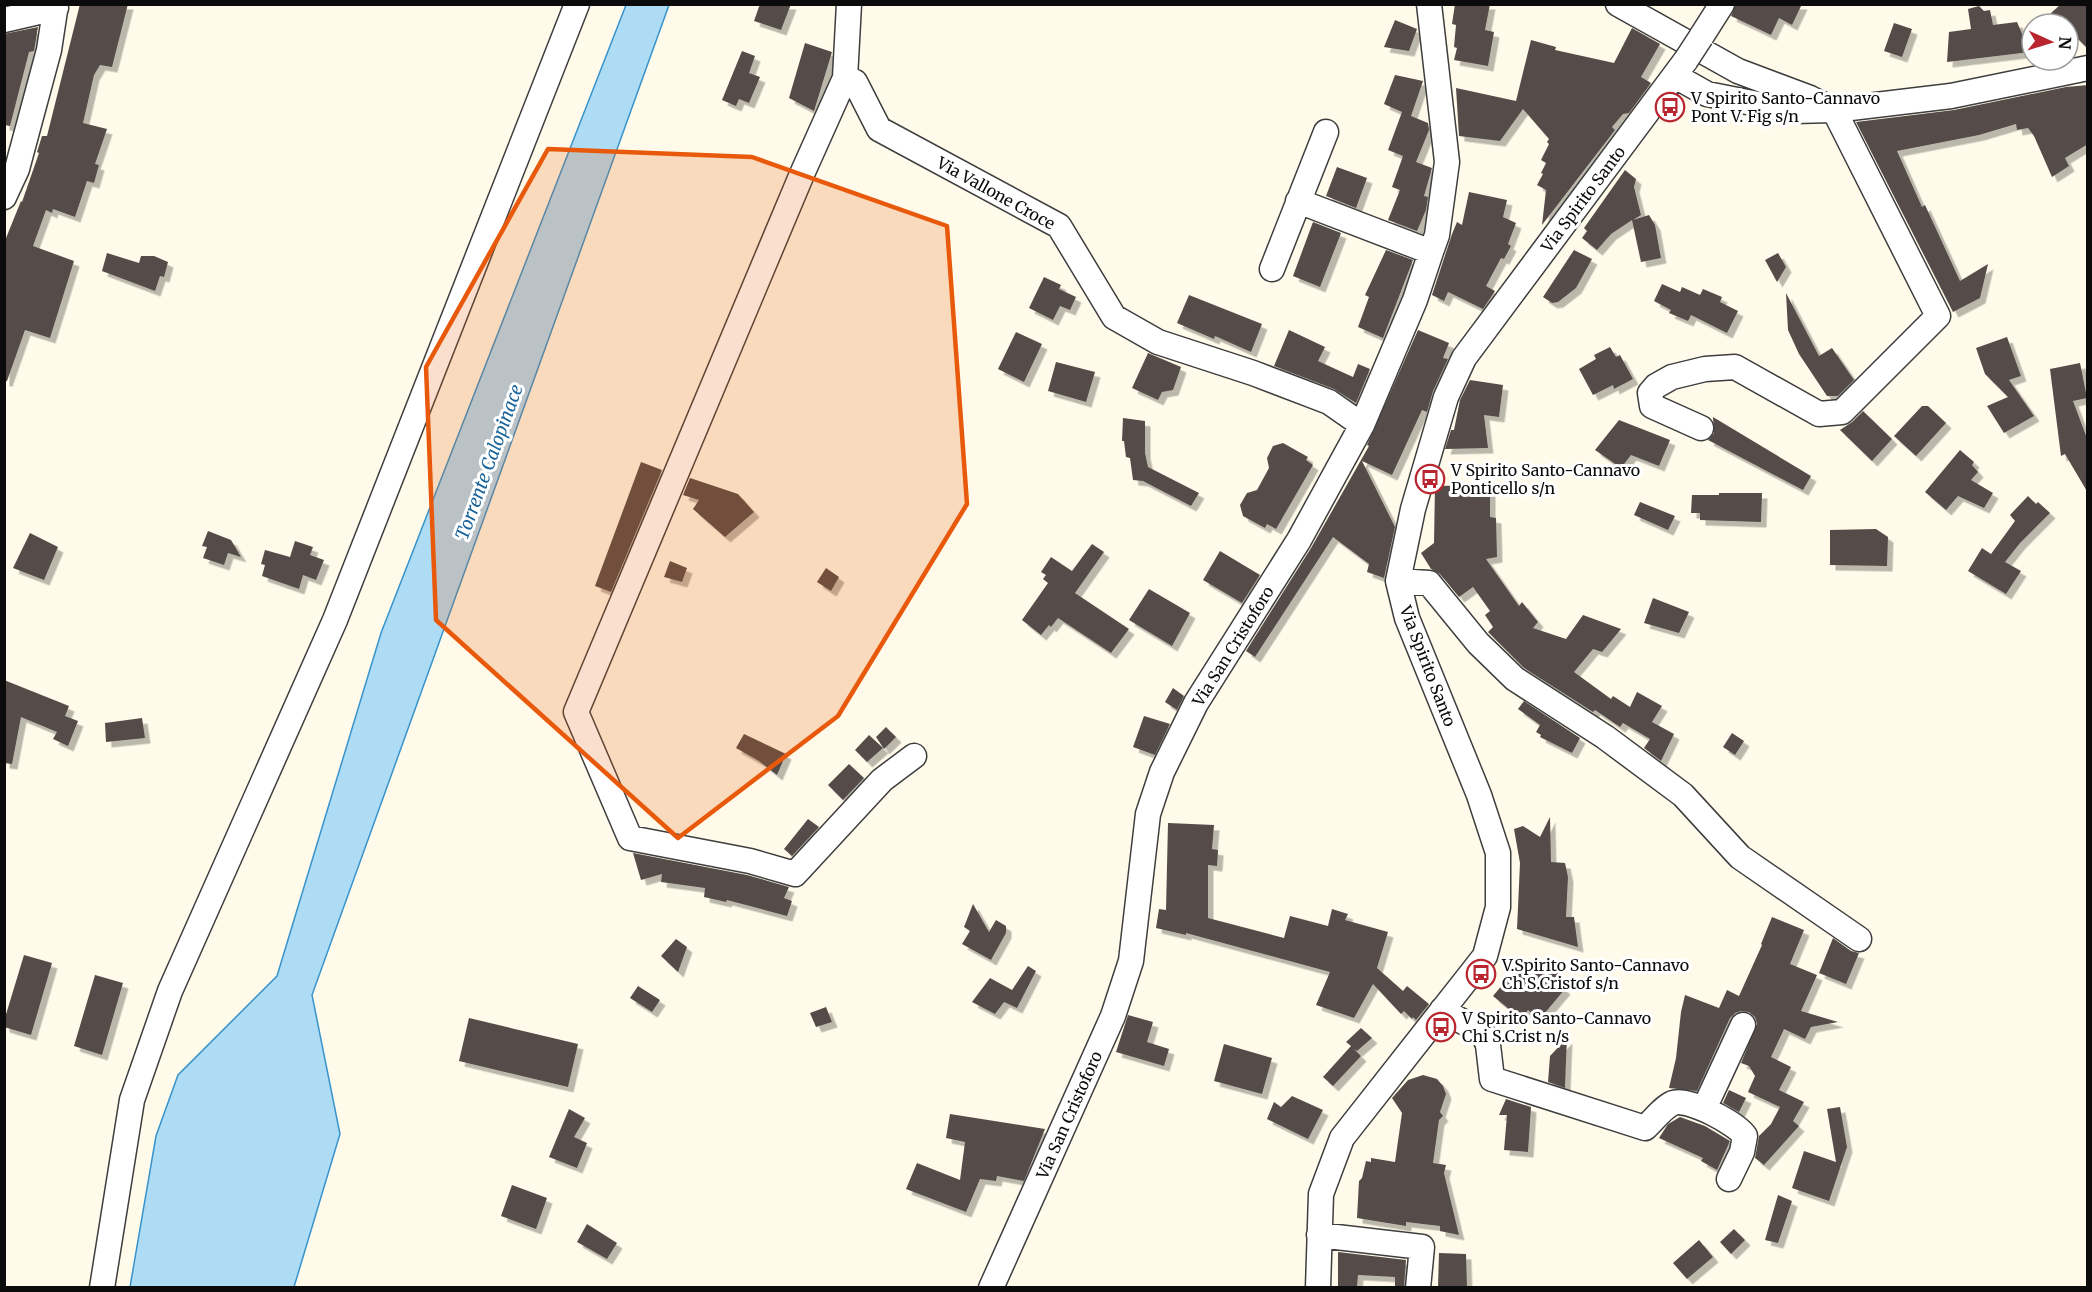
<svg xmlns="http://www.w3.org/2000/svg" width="2092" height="1292" font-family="Merriweather,serif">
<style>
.water{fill:#afdcf5;stroke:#3793cb;stroke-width:1.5}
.building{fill:#544c48;filter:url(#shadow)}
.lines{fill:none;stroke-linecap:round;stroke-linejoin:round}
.minor-casing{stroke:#3e3e3e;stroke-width:27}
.minor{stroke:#fff;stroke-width:24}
.minor-bridge-casing{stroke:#3e3e3e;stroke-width:27;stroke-linecap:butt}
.minor-bridge{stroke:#fff;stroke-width:24}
.marked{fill:#e8590c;fill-opacity:0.2;stroke:#e8590c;stroke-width:4.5;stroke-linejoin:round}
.labels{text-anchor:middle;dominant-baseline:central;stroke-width:6;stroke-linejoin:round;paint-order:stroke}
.poi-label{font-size:16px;fill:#0b0b0b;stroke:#fff;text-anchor:start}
.street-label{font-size:16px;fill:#0b0b0b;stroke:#fff}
.water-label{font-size:18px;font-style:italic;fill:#17639a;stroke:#fff}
</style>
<defs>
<filter id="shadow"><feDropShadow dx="5.5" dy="5.5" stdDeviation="0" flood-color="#0004"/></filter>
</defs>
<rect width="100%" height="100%" fill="#fffae9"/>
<!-- water -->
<path class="water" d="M626,5h43l-357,990 28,139 -46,153h-164l26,-151 22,-61 99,-99 104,-343z"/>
<!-- building -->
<path class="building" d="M80,4h48l-16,63 -12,-2 -6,10 -11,48 24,6 -12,35 4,1 -5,18 -7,-2 -12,36 -22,-8 -1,4 -6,-3 -13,36 41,15 -24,77 -25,-8 -18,51h-3v-138l17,-42 1,1 17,-49 -2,-1 5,-16h5z
M760,4h31l-10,26 -27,-9z
M1455,4h35l-5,26 9,2 -6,34 -34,-6 3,-12 -3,-1 2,-22 -4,-1z
M1736,4h66l-10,21 -13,-7 -8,17 -40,-19z
M2061,4h27v45l-20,-20v-5h-29z
M1979,6l5,5 6,-1 3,15 24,-3 13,30 -83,10 2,-30 22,-3 -3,-20z
M1395,20l22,9 -8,22 -25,-4z
M1894,23l18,6 -10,28 -18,-6z
M38,27l-4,24 -5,1 -19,74 -6,-1v-91z
M1632,28l28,16 -19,33 10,6 -22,30 -6,1 -11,13 3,3 -73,95 4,-35 -9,-5 6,-11 -2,-1 5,-10 -5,-3 8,-16 -2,-2 2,-3 -26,-30 -23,32 -41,-5 -3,-48 60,13 15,-61 25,7 -1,3 59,13z
M805,43l27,9 -18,59 -25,-13z
M742,51l13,5 -6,17 11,4 -11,26 -10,-4 -3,7 -14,-6z
M1395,75l28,6 -12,35 17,7 1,7 -13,32 16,6 -8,28 4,1 -2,13 -9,21 -29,-11 12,-30 -8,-3 11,-31 -15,-6 14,-38 -18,-8z
M2088,85v59l-23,14 4,8 -17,11 -18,-41 -6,-8 -11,2 -1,-6 -37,11 -82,16 25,56 3,-2 35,76 28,-17 -8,34 -27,14 -97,-190 98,-12 112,-23z
M1337,167l30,11 -11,30 -30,-12z
M1625,170l11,9 -2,8 7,28 -8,5 16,-5 6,10 6,33 -20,4 -9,-42 -21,14 -14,16 -15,-12 5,-7 -3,-3z
M1469,192l38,8 -4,17 13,6 -8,21 3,2 -7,13 -3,-1 -15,28 9,5 -12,18 -35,-17 -4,9 -12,-6 20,-61 5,-12 5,3z
M1313,222l28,11 -21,54 -27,-11z
M1386,250l27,10 -30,78 -25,-11 11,-30 -4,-2z
M1574,250l18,9 -16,29 -18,14 -6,1 -9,-6z
M107,253l32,10 2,-7h13l14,6 -4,15 -4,-1 -5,15 -53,-20z
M1778,253l8,14 -9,15 -12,-22z
M1044,277l17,8 -2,4 17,8 -6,13 -10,-4 -7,14 -24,-12z
M1662,284l18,8 2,-5 18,8 3,-6 19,8 -2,5 18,9 -11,22 -36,-18 -3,6 -19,-8 2,-3 -17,-9z
M1786,293l33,63 13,-8 22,32 -16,16h-11l-28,-42 -11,-24z
M1189,295l73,29 -11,28 -36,-16 -1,3 -37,-16z
M1289,330l36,17 -7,14 35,16 5,-13 12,5 -14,34 -22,-14 -60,-23z
M1418,330l31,13 -6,15 5,1 -15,32 -6,21 -5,-2 -30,65 -30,-14 33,66 -11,51 -17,-6 2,-8 -36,-27 -78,120 -9,-6 65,-103 58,-102 -2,-1z
M1016,332l26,12 -18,38 -26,-13z
M2007,337l14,39 -12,4 25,36 -30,17 -17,-27 21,-9 -23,-23 -9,-26z
M1610,347l6,10 4,-2 13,24 -19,10 -1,-4 -20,10 -14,-26 17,-10 -2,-4z
M1148,353l33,14 -8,23 -11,2 -4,8 -26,-12z
M1056,362l39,10 -9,30 -38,-11z
M2080,363l7,35 -14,3 15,40v52l-23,-39 -4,2 -11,-87z
M1470,380l33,5 -4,32 -15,-2 4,33 -43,1 6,-19h3l6,-30z
M1922,406h6l18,17 -30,33 -22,-20z
M1863,411l29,28 -20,22 -32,-31 12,-8z
M1713,417l98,59 -8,14 -95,-50 6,-7z
M1123,418l22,3v32l3,14 51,26 -8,13 -48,-25 -10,-1 -3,-22 -4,-1 -2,-16h-2z
M1619,420l51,20 -11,26 -28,-11 -10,13 -26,-18z
M1283,443l25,14 -2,3 7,5 -37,64 -9,-5 -2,4 -22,-12 -3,-11 7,-12 10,-3 12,-22 -2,-10 6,-12z
M1960,450l14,12 -2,3 6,7 -7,8 22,13 -9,15 -26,-12 -12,14 -21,-18z
M641,462l21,8 -51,122 -16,-6z
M690,478l48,16 16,18 -29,25 -32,-28 6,-9 -16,-5z
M1490,485v32l6,1 1,39 -11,2 33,47 3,-4 16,20 -5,6 33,11 17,-24 38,14 -19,23 -9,-3 -19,23 37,27 2,-3 17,11 7,-15 25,14 -10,16 22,12 -13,27 -17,-13 6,-9 -27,-16 -3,4 -25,-17 -2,2 -69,-44 -36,-36 5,-5 -8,-12 5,-4 -17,-24 -14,10 -19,-23 -9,-5 -10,-16 13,-10 1,-57z
M1719,493h43l-1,29 -61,-2v-7h-9l1,-18h27z
M2028,496l8,8 2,-2 12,11 -30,30 -15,19 16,9 -15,23 -38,-23 14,-23 9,6 24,-33 -5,-6z
M1640,502l35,14 -7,14 -34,-15z
M1876,529l12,8 -1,29 -57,-1v-35z
M208,531l23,9 10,17 -13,-4 -4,12 -21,-7 4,-11 -5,-1z
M30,533l28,14 -14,33 -31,-12z
M295,541l18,6 -3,8 14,5 -8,20 -13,-5 -4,14 -37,-13 3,-11 -4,-1 4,-14 25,7z
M1092,544l12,8 -29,41 54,36 -18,24 -53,-35 -7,9 -2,-2 -8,10 -19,-15 26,-37 -5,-4 3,-4 -5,-3 10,-15 21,14z
M1220,551l40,24 -18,28 -39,-23z
M670,561l17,7 -5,14 -18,-5z
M826,568l13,9 -8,14 -14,-9z
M1149,589l41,24 -18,33 -43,-26z
M1653,598l36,14 -10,21 -35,-10z
M4,680l65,26 -4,10 13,5 -10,25 -15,-7 4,-7 -36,-15 -9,47 -8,-1z
M1173,688l11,8 -7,14 -12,-8z
M1524,701l56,37 -8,15 -32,-16 1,-2 -5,-3 4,-7 -22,-16z
M1144,716l26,8 -15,31 -22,-8z
M142,718l3,20 -39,4 -1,-19z
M886,727l10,10 -12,12 -8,-12z
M1732,733l12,8 -9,14 -12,-8z
M744,734l42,20 -9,21 -18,-14 -23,-13z
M869,735l14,13 -16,14 -12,-12z
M849,764l15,14 -21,22 -15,-15z
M1550,817l1,45 14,1 3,14 -2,40h8l4,30 -61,-18 3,-66 -6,-34 9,-3 17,11z
M808,819l11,8 -27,29 -8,-7z
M1168,823l46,2 -2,24 6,1 -1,16 -9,-1v53l76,20 6,-22 38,10 4,-17 16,5 -3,6 43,12 -11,36 26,23 4,-5 22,18 -13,16 -3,-3 -1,2 -8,-8 -3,3 -28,-30 -19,34 -38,-13 14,-33 -144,-39v2l-30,-7 3,-19 7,1z
M633,853l114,22 42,12 -5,11 8,3 -5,15 -60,-16 -1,2 -22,-5 1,-9 -44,-6 1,-8 -21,6z
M973,904l16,28 7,-12 10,6v7l-15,27 -29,-16 8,-13 -6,-4z
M1772,917l32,13 -14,34 27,11 -16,36 37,11 -27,5 -6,12 -21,-10 -13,28 20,10 -12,23 25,12 -11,19 6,5 -35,39 -9,-7 4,-22 12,-12 9,-17 -32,-15 7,-16 -6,-10 -8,-3 16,-39 -2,-7 -6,-5 -8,-1 -6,2 -5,5 -33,73 -28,-3 7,-30 5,-46 4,-17 34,13 8,-18 12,6 23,-51 -1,-1z
M1833,938l18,13 8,2 -13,31 -27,-11z
M676,939l11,8 -9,25 -17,-16z
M24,955l28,8 -21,72 -27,-8v-6z
M1545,962l14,12 -5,6 11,9 -26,31 -11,-10 -7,9 -28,-23 25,-30 14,12z
M1028,966l8,5 -19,37 -13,-6 -9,12 -23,-12 18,-24 22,12z
M95,975l28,8 -21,72 -28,-9z
M638,986l22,14 -8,12 -22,-14z
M826,1007l6,15 -16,5 -6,-14z
M1128,1015l25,7 -6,20 22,7 -5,17 -48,-14z
M469,1018l109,26 -10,43 -109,-26z
M1361,1028l11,10 -15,13 -3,-2 7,7 -28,30 -10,-9 28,-31 -5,-4z
M1567,1038l-1,23 -1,27 -17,-6 2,-26z
M1224,1044l48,14 -10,36 -48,-13z
M1423,1075l14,4 6,7 3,8 -6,18 3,4 -4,4 -6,43 13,2 -2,8 15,62 -19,-4v-5l-34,-4v4l-49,-8 2,-37 3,-3 4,-17 5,1v-4l24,4 7,-49 -10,-15 16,-18z
M1729,1090l17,8 -7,14 -16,-9z
M1292,1096l31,14 -15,29 -41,-20 7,-17 7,5z
M1506,1099l25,8 -3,45 -24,-2 3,-35h-8z
M1840,1107l7,40 -18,54 -37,-13 12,-37 32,11 -9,-53z
M569,1109l16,9 -11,19 13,6 -10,25 -28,-11z
M950,1114l95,15 -21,52 -27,-5 -1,5 -16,-2 -14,33 -60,-23 11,-26 43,17 5,-38 -19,-4z
M1680,1117l25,9 25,15 -13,29 -16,-9 2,-3 -44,-20 9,-14z
M512,1185l35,13 -11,31 -35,-13z
M1778,1195l14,6 -14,42 -13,-3z
M587,1224l30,19 -10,16 -30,-17z
M1734,1229l11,11 -14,14 -11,-12z
M1699,1240l14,17 -26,22 -14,-16z
M1338,1252l68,8 -2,27h-9v-10l-37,-2 -1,12h-19z
M1439,1253l27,1 1,33h-29z"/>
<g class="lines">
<!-- minor casing -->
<g class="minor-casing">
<path id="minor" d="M849,4l-4,74 -43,96 -226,538 54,126 120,23 45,13 87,-94 32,-24
M1618,4l120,67 72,27 24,12 104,206 -96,96 -23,2 -84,-47 -30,2 -33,8 -16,9 -6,7 2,13 49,22
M4,20l52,-12
M1701,37l21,-33
M1675,76l32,18 86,17 41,-1 117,-14 137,-28
M845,78l10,4 24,47 180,97 55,91 44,25 95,31 76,29 33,23
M4,197l13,-28 4,-15 28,-104 7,-46
M1298,201l133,51
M1272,269l54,-137
M1398,581l31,2 49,60 37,36 90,58 78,58 57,62 119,82
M1442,1010l41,23 5,12 4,34 153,49c8,-7 18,-21 28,-25 15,-6 64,21 72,33l-3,16 -13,27
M1704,1109l39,-84
M1319,1235l103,12 -4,41
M102,1288l30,-188 38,-109 165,-371 242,-616
M991,1288l122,-272 18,-55 17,-147 14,-42 34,-69 103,-163 63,-115 53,-125 16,-48 6,-17 10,-73 -18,-158
M1318,1288l3,-94 21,-56 143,-182 13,-49v-54l-19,-58 -72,-177 -9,-37 15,-72 33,-112 18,-39 222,-298"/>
</g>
<!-- minor -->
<use href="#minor" class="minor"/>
<!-- minor-bridge casing -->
<g class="minor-bridge-casing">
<path id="minor-bridge" d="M1686,60l15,-23"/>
</g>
<!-- minor-bridge -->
<use href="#minor-bridge" class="minor-bridge"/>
</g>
<!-- marked area -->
<path class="marked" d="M548,149l204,8 195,69 20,278 -129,212 -160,122 -242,-218 -10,-253z"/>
<!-- icons -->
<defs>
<g id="bus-ring" transform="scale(1.5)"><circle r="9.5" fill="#fff" stroke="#b9262f" stroke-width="1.5"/><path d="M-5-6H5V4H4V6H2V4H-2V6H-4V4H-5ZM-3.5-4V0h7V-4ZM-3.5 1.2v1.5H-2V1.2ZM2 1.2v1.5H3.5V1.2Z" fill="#b9262f"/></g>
</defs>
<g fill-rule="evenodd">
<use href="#bus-ring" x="1670" y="107"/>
<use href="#bus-ring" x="1430" y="479"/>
<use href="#bus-ring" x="1481" y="974"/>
<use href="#bus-ring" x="1441" y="1027"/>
</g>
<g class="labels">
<!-- poi labels -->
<g class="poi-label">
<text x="1691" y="98">V Spirito Santo-Cannavo<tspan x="1691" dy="18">Pont V. Fig s/n</tspan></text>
<text x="1451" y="470">V Spirito Santo-Cannavo<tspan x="1451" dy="18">Ponticello s/n</tspan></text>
<text x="1502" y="965">V.Spirito Santo-Cannavo<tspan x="1502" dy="18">Ch S.Cristof s/n</tspan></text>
<text x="1462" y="1018">V Spirito Santo-Cannavo<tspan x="1462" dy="18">Chi S.Crist n/s</tspan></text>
</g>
<!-- street labels -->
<g class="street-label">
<text transform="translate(996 193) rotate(29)">Via Vallone Croce</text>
<text transform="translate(1583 199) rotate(-53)">Via Spirito Santo</text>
<text transform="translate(1233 646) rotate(-58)">Via San Cristoforo</text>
<text transform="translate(1428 666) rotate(69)">Via Spirito Santo</text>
<text transform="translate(1069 1115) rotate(-66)">Via San Cristoforo</text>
</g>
<!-- water labels -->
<g class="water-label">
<text transform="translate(489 462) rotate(-70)">Torrente Calopinace</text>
</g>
</g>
<!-- border -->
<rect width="2092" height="1292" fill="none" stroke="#0b0b0b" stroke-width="12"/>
<!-- north arrow -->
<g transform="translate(2050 42) rotate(94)"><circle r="28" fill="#ffffff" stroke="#9d9d9d" stroke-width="1.5"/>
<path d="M0-4.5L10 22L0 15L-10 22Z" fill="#b9262f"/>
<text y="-9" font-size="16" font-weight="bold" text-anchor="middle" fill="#0b0b0b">N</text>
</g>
</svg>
